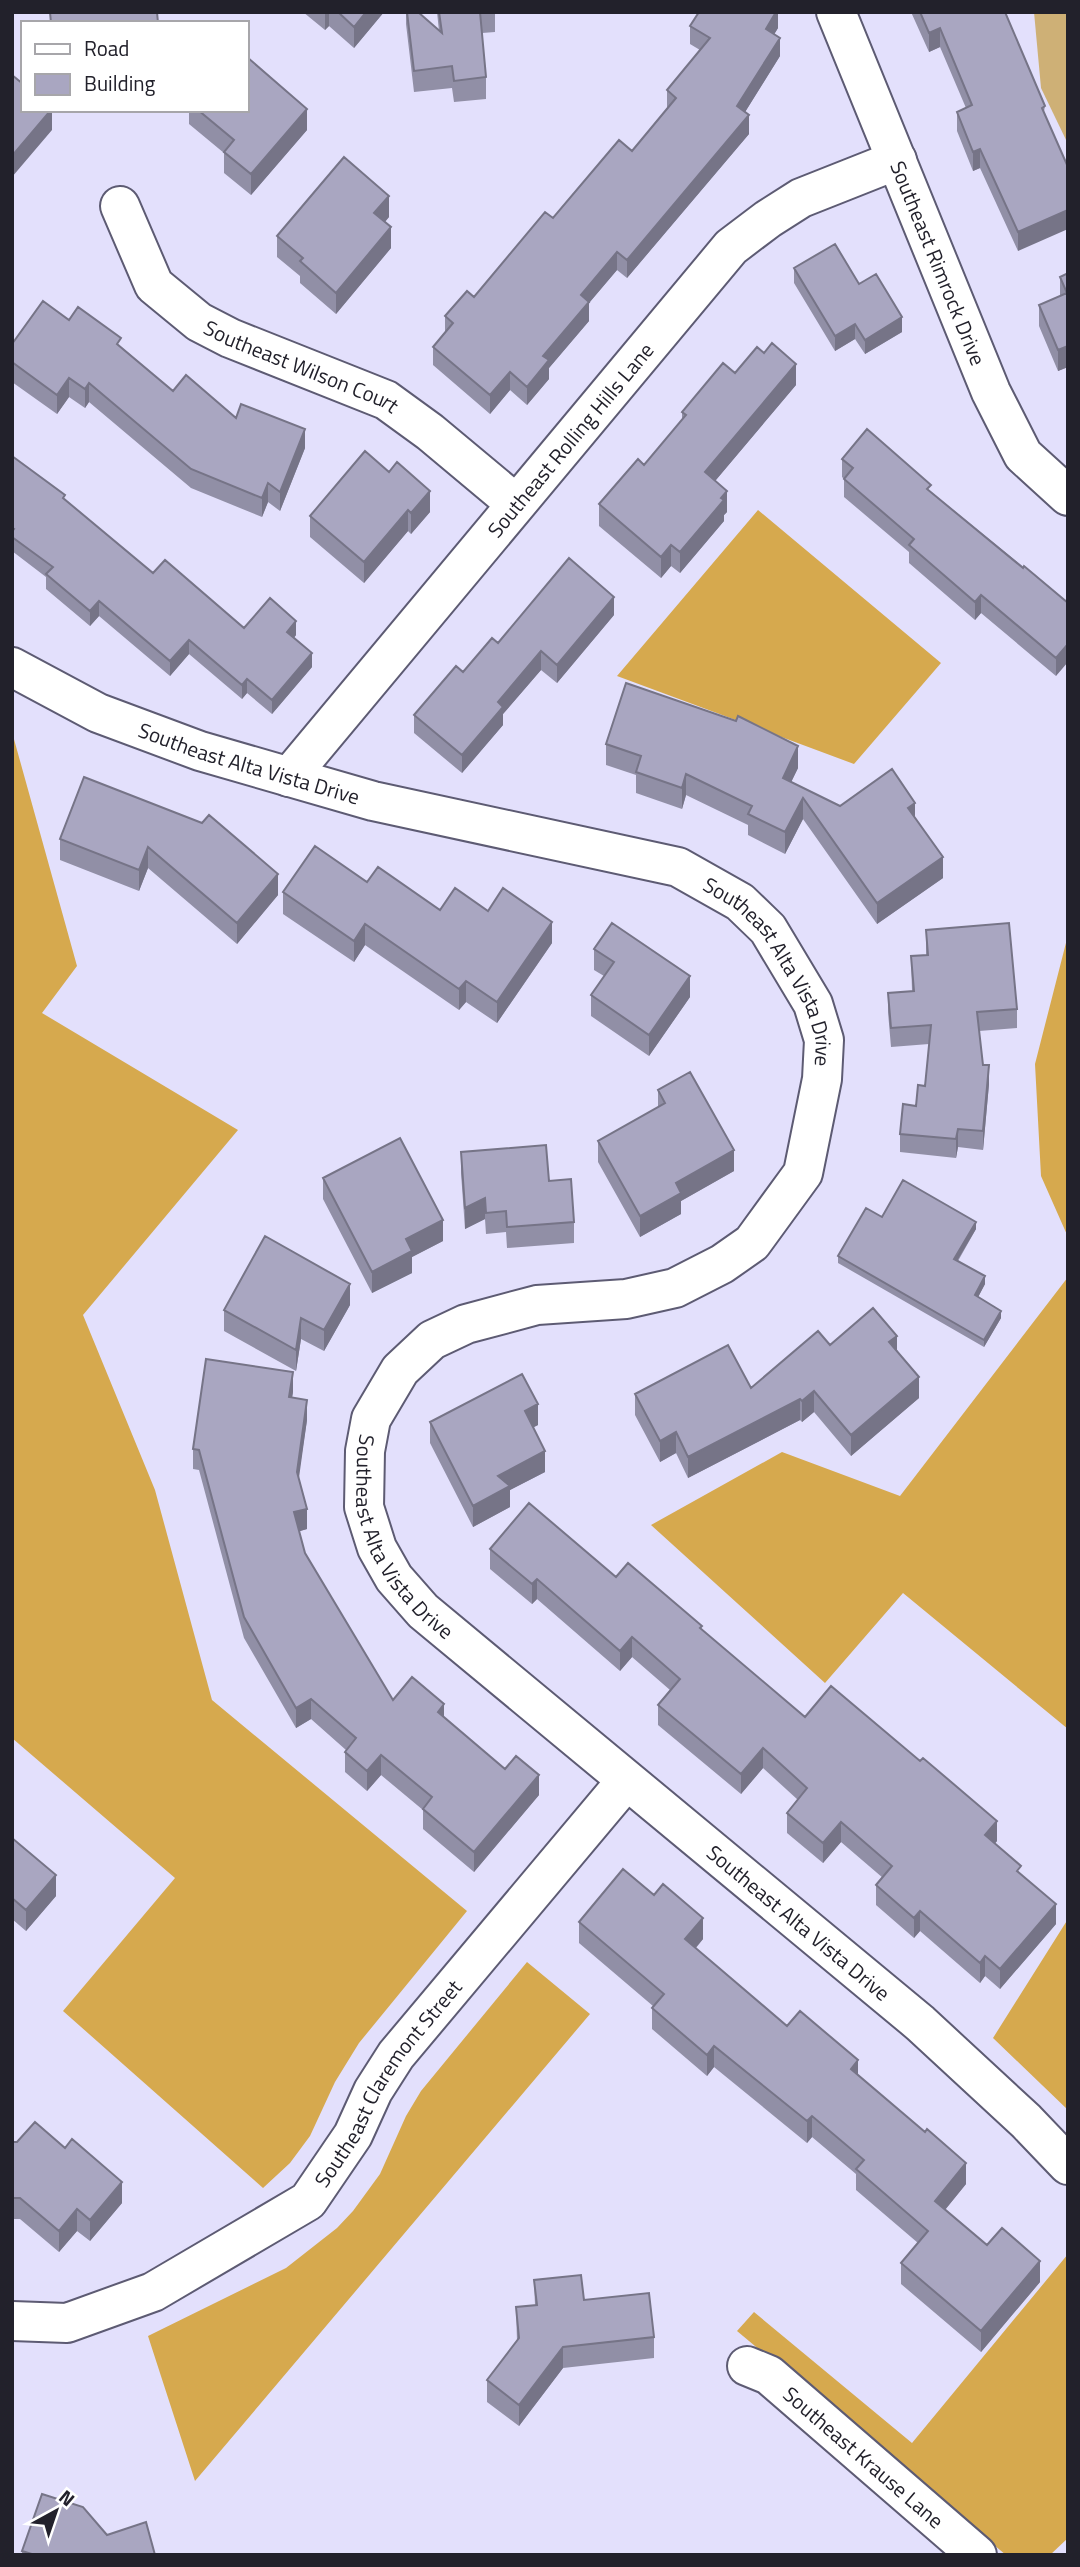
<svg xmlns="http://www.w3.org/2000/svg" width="1080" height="2567" font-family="'Titillium Web',sans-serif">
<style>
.green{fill:#ceb076}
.forest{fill:#d6a94e}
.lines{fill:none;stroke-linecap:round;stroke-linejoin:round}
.minor-casing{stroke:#5d5b73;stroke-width:42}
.minor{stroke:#fff;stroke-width:38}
.wall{fill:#918fa6}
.shaded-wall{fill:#767487}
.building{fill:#a9a6c1;stroke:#767487;stroke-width:2}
.labels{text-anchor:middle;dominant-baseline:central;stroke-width:6;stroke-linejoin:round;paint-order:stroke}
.street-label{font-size:21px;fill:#22212b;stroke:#fff}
</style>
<rect width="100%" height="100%" fill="#e3e0fc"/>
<!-- green -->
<path class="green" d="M1034,12h34v132l-27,-56z"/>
<!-- forest -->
<path class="forest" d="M758,510l183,153 -87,101 -237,-88z
M12,732l65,234 -35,47 196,117 -155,185 72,175 57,210 255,211 -108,132 -24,39 -25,54 -20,27 -27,25 -200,-177 112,-133 -163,-140z
M1068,935v302l-27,-61 -6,-112z
M1068,1277v452l-165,-136 -78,90 -174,-158 131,-73 118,44z
M1068,1919v191l-75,-72z
M527,1962l63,52 -395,467 -47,-145 138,-68 51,-40 16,-17 27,-37 26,-58 15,-25z
M1068,2254v284l-18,17h-44l-269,-224 17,-19 158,131z"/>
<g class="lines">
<!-- minor casing -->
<g class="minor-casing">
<g id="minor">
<path id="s1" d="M836,12l155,380 32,63 45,41"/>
<path id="s2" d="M120,206l34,79 45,37 31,16 156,62 44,32 85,71"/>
<path id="s3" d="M12,667l86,46 102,38 173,50 305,66 62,35 28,27 45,75 11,36 -2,39 -19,94 -51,70 -30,21 -47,24 -49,11 -89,6 -71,19 -34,16 -32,30 -29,49 -6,32 -1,56 13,41 17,30 29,33 497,412 106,98 42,44"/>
<path id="s4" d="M289,777l442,-530 37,-28 33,-21 96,-38"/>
<path id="s5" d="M12,2321l55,2 86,-31 155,-91 45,-66 20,-44 23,-36 230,-274"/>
<path id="s6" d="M747,2366l22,9 208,180"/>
</g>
</g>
<!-- minor -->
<use href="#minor" class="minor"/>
</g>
<!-- wall -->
<path class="wall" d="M303,12h81l-30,36 -25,-22 -4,4z
M406,12h12l21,19 -2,-19h58v20l-13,1 4,44v22l-32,3 -2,-14 -38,4 -8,-68z
M778,12v16l-4,6 6,22 -35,56 4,22 -122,144 -10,-8 -28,33v18l-40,47v11l-22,26 -17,-15 -20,24 -57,-49v-18l12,-15v-16l29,-19 79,-79 79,-67 35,-42v-19l33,-40 -10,-6v-18z
M911,12h94l40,94 -27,145 -38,-83 -7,3 -16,-40v-19l9,-4 -26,-61 -11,5z
M189,110h58l60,20 -56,65 -27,-22v-20l-35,-29z
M389,217l-4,5 6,26 -55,66 -36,-31v-7l-23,-19v-21z
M794,268l65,16 43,48 -37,22 -10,-15 -20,12 -41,-68z
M1068,273v94l-10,4 -19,-45v-21l21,-9v-19z
M69,320l52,27 52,44 132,57 -25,63 -12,-9 -6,15 -71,-29 -102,-86 -4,6 -16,-11 -12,17 -45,-32v-38z
M735,373l61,12 -81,96 12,31 -3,3v6l-44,52 -9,-7 -10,12 -62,-52v-22l45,-39 38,-45v-8z
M365,451l65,61 -19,22 -3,-3 -44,52 -54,-46v-21z
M12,456l141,117 91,55 52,7 -2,3 18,29 -40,47 -25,-21 -5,6 -53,-45 -19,22 -71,-60 -9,10 -44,-37v-12l-34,-26z
M842,459l89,33 137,111 -12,73 -75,-63 -6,7 -66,-57v-11l-65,-55v-18l-2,-2z
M614,615l-57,68 -16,-13 -38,44v11l-41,48 -48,-40v-18l84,-72z
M606,744l192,24 -7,14 49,24 75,12 28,60 -66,46 -74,-105 -18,35 -37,-19v-10l-62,-30 -4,14 -46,-16v-18l-30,-10z
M84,777l194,118 -41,49 -89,-76 -9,23 -79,-31v-21z
M367,882l73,28 48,1 64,32 -55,80 -31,-21 -7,8 -94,-65 -11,17 -71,-48v-22z
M926,930l91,79v19l-38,3 4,34 6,19 -6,66 -25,-3 -2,11 -56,-6v-18l16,-28 9,-20 4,-42 -38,3 -3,-35v-19l24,-2 -1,-35 15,-1z
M594,949l96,48 -41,59 -58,-40v-21l13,-19 -10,-6z
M658,1090l76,81 -53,30v13l-41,23 -42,-75v-21l60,-34z
M461,1152l88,29 25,41v21l-67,5 -1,-16 -20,2 -1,-15 -20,10 -4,-56z
M323,1178l120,63 -31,16v16l-40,20 -49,-94z
M882,1217l94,12 -18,32 27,23 -7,13 23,21 -17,29 -146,-84v-7z
M350,1305l-26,46 -23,-12 -5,32 -72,-40v-21z
M830,1345l67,5 22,48 -68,58 -37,-44 -12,10 -2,-2 -112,58 -12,-25 -16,9 -25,-47v-21l116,-6z
M293,1392l-1,5 15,23 -9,59 9,50 -8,2 6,22 88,147 51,17 61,52 34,26 -65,77 -51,-43v-19l-42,-35 -14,16 -22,-19v-20l1,-2 -35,-31 -15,9 -52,-90 -45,-168 -6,-1v-20z
M430,1422l108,3 -5,2 12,45 -35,18v17l-37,20 -43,-84z
M490,1549l126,28 86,53 103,87 192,124 -2,2 26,32 35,49 -56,65 -15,-13 -5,7 -60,-52 -6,7 -38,-33v-20l7,-7 -42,-36 -18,21 -36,-30v-20l11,-13 -35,-32 -22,26 -83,-69v-20l12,-15 -38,-33 -12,14 -83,-72 -5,5 -42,-35z
M12,1838l44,58 -30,35 -14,-12z
M654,1895l49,44 -7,9 91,78 71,49 108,109 -21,26 42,35 53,37 -59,70 -80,-68v-21l17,-20 -62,-53v-16l-44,-37 -5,6 -93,-76 -7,9 -55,-47v-21l1,-2 -74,-63v-21z
M12,2142l110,61 -32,38 -13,-10 -18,21 -39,-33h-8z
M534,2280l50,20 70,37v21l-91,10 -44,58 -32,-24v-22l30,-39 -1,-34 19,-2z
M107,2535l48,20h-133v-4z"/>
<!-- shaded-wall -->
<path class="shaded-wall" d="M325,12h4v14l-4,4z
M366,12h18l-30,36v-21z
M776,12h2v16l-12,20v-19z
M940,28v19l-11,5v-19z
M780,38v18l-43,69v-19z
M307,109v21l-56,65v-21z
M51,110h1v20l-40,47v-21z
M749,115v19l-122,144v-18z
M980,149v19l-7,3v-19z
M389,196v21l-15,17v-21z
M1068,210v19l-50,22v-19z
M391,227v21l-55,66v-21z
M617,252v18l-28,33v18l-40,47v11l-22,26v-18l16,-31 38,-61z
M902,317v15l-37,22v-14z
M855,324v15l-20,12v-15z
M1068,346v21l-10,4v-21z
M796,364v21l-91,108v-21z
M510,372v18l-20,24v-19z
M69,378v19l-12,17v-19z
M89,383v19l-4,6v-19z
M305,429v19l-25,63v-19z
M268,483v19l-6,15v-19z
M430,491v21l-19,22v-21z
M727,491v21l-3,3v6l-44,52v-21z
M408,510v21l-44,52v-21z
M671,545v21l-10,12v-21z
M981,595v18l-6,7v-18z
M614,597v18l-57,68v-18z
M99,601v15l-9,10v-15z
M296,621v14l-9,11v-14z
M189,640v14l-19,22v-15z
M1068,644v18l-12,14v-18z
M541,651v19l-38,44v11l-41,48v-18l36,-53z
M312,653v14l-40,47v-14z
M247,679v14l-5,6v-14z
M798,746v22l-15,31v-21z
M686,774v21l-4,14v-21z
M803,798v21l-18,35v-22z
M915,803v21l-7,-16z
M148,847v21l-9,23v-21z
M943,857v21l-66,46v-21z
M278,874v21l-41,49v-21z
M552,922v21l-55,80v-21z
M365,924v21l-11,17v-21z
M690,976v21l-41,59v-21z
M466,981v21l-7,8v-21z
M989,1065v19l-6,66v-19z
M958,1129v18l-2,11v-19z
M734,1150v21l-53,30v13l-41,23v-21l36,-33z
M485,1198v21l-20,10v-21z
M443,1220v21l-31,16v16l-40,20v-21l34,-33z
M976,1222v7l-22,37v-7z
M985,1276v8l-10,19v-8z
M350,1284v21l-26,46v-21z
M1001,1311v7l-17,29v-7z
M301,1318v21l-5,32v-21z
M897,1336v21l-8,-15z
M293,1372v20l-4,25v-20z
M919,1377v21l-68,58v-21z
M814,1391v21l-12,10v-21z
M800,1399v21l-112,58v-21z
M307,1400v20l-10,72v-20z
M538,1404v21l-13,7v-21z
M676,1432v21l-16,9v-21z
M545,1451v21l-35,18v17l-37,20v-21l25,-30z
M307,1509v20l-13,4v-21z
M537,1579v20l-5,5v-20z
M632,1637v20l-12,14v-20z
M311,1699v20l-15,9v-20z
M444,1704v21l-6,-13z
M763,1748v20l-22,26v-20z
M381,1755v20l-14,16v-20z
M539,1775v20l-65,77v-20z
M997,1821v20l-12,14v-20z
M841,1822v20l-18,21v-20z
M56,1875v21l-30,35v-21z
M1056,1904v20l-56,65v-20z
M920,1911v20l-6,7v-20z
M703,1918v21l-18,21v-21z
M985,1956v20l-5,7v-20z
M714,2046v21l-7,9v-21z
M858,2060v22l-7,-13z
M812,2116v21l-5,6v-22z
M966,2163v21l-31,38v-21z
M122,2182v21l-32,38v-21z
M77,2209v22l-18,21v-21z
M1040,2261v21l-59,70v-21z
M563,2347v21l-44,58v-21z"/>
<!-- building -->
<path class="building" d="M50,12h107l1,11h-107z
M338,12h28l-12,15z
M407,12h11l24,21 -3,-21h43h-2l6,65 -32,4 -2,-15 -38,5z
M699,12h77l-10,17 14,9 -43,68 12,9 -122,145 -10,-8 -36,43 8,7 -46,54 6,4 -22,27 -17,-15 -20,23 -57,-48 20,-24 -8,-7 22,-25 7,6 71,-85 8,6 66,-78 13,11 44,-53 -9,-8 43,-52 -20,-12z
M920,12h85l40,94 -3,2 26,59v43l-50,22 -38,-83 -7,3 -16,-40 15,-7 -32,-77 -11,5z
M247,57l60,52 -56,65 -27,-22 10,-12 -36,-30h49z
M12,75l11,9v26h28l-39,46z
M344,157l45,39 -15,17 17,14 -55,66 -36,-32 3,-3 -26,-22z
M835,244l24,40 17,-10 26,43 -37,23 -10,-16 -20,12 -41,-68z
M1068,273v73l-10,4 -19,-45 28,-12 -7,-16z
M43,301l26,19 9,-13 43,31 -4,6 56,47 13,-16 50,43 5,-14 64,25 -25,63 -12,-9 -6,15 -71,-29 -102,-86 -4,6 -16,-11 -12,17 -45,-33v-18z
M772,343l24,21 -91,108 22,19 -6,7 3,2 -44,52 -9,-7 -10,12 -62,-53 39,-45 6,6 42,-50 -4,-3 41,-49 12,10 22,-26 7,6z
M867,429l64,56 -4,4 96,79 1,-2 44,37v41l-12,14 -75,-63 -6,7 -66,-57 5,-6 -70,-60 9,-11 -11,-9z
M365,451l24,21 8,-10 33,29 -19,22 -3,-3 -44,52 -54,-46z
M12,456l53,39 -2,3 90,75 12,-13 79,68 26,-30 26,23 -9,11 25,21 -40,47 -25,-21 -5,6 -53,-45 -19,21 -71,-60 -9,10 -44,-37 7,-7 -41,-30v-5l2,-3 -2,-1z
M569,558l45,39 -57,68 -16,-14 -43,51 5,5 -41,48 -48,-40 42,-49 7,6 29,-34 6,5z
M626,683l110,38 2,-5 60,30 -15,32 57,28 52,-37 23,34 -7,5 35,49 -66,46 -74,-105 -18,34 -37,-18 4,-8 -66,-32 -4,14 -46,-16 5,-16 -35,-12z
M84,777l118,46 7,-8 69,59 -41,49 -89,-76 -9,23 -79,-31z
M315,846l52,36 11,-15 62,43 15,-22 33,23 15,-23 49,34 -55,80 -31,-21 -7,8 -94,-65 -11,17 -71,-49z
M612,923l78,53 -41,59 -58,-40 23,-33 -20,-13z
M1009,923l8,86 -40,3 6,53h6l-6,66 -25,-2 -2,10 -56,-5 3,-30 13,2 2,-21 7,1 6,-61 -40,3 -3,-35 26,-2 -3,-35 17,-1 -2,-25z
M690,1072l44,78 -58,33 5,10 -41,23 -42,-75 67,-38 -7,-13z
M400,1138l43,82 -37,19 6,12 -40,21 -49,-94z
M546,1145l3,36 22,-2 3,43 -67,5 -1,-16 -20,2 -1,-15 -20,10 -4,-56z
M903,1180l73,42 -22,37 31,17 -10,19 26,16 -17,29 -146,-84 28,-48 16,9z
M265,1236l85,48 -26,46 -23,-12 -5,32 -72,-40z
M873,1308l24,28 -8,6 30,35 -68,58 -37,-44 -12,10 -2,-2 -112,58 -12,-25 -16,9 -25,-47 93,-49 23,43 67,-57 12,14z
M206,1359l87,13 -4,25 18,3 -10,72 10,37 -13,3 11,41 88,147 19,-23 32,27 -6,8 67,57 11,-13 23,19 -65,77 -51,-43 9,-12 -51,-42 -14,16 -22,-19 11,-14 -45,-39 -15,9 -52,-91 -45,-167 -6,-1z
M522,1374l16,30 -13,7 20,40 -47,25 12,10 -37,20 -43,-84z
M529,1503l87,74 12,-14 74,63 -2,2 105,89 26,-31 89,75 3,-3 74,63 -12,14 36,31 -4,5 39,33 -56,65 -15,-13 -5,7 -60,-52 -6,7 -38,-33 16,-19 -51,-44 -18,21 -36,-30 20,-25 -44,-40 -22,26 -83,-69 22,-26 -48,-42 -12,14 -83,-72 -5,5 -42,-35z
M12,1838l44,37 -30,35 -14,-12z
M623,1869l31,26 9,-11 40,34 -18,21 102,87 13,-15 58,49 -7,9 74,63 2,-3 39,34 -31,38 52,44 15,-17 38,33 -59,70 -80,-68 27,-32 -72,-62 8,-9 -52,-44 -5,5 -93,-75 -7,9 -55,-47 12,-14 -85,-72z
M35,2122l30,26 7,-9 50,43 -32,38 -13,-11 -18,22 -39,-33h-8v-56h5z
M581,2275l3,25 65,-7 5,44 -91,10 -44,58 -32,-25 32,-42 -3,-31 21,-2 -3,-25z
M42,2494l41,13 24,28 39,-13 9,33h-120l-13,-4z"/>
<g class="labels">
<!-- street labels -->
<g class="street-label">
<text stroke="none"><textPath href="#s1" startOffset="271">Southeast Rimrock Drive</textPath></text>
<text stroke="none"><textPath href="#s2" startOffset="256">Southeast Wilson Court</textPath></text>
<text stroke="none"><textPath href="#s4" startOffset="439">Southeast Rolling Hills Lane</textPath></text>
<text stroke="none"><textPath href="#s3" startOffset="257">Southeast Alta Vista Drive</textPath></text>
<text stroke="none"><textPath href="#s3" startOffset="845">Southeast Alta Vista Drive</textPath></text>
<text stroke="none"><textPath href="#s3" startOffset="1727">Southeast Alta Vista Drive</textPath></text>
<text stroke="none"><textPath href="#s3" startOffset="2294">Southeast Alta Vista Drive</textPath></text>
<text stroke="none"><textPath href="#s5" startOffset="469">Southeast Claremont Street</textPath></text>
<text stroke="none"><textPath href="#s6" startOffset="149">Southeast Krause Lane</textPath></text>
</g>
</g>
<!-- border -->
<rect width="1080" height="2567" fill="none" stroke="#22212b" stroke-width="28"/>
<!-- legend -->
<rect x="21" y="21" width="228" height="91" fill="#ffffff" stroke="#a7a6aa" stroke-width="2"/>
<rect x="35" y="44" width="35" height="10" fill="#ffffff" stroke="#a7a6aa" stroke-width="2"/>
<text x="84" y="56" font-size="21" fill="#22212b">Road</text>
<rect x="35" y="74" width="35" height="21" fill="#a9a6c1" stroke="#a7a6aa" stroke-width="2"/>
<text x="84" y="91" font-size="21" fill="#22212b">Building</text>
<!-- north arrow -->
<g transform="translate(56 2511) rotate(40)" stroke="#ffffff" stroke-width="5" paint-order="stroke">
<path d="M0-5L12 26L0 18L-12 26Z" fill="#22212b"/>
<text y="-10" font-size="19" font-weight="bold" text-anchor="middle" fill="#22212b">N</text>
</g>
</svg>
